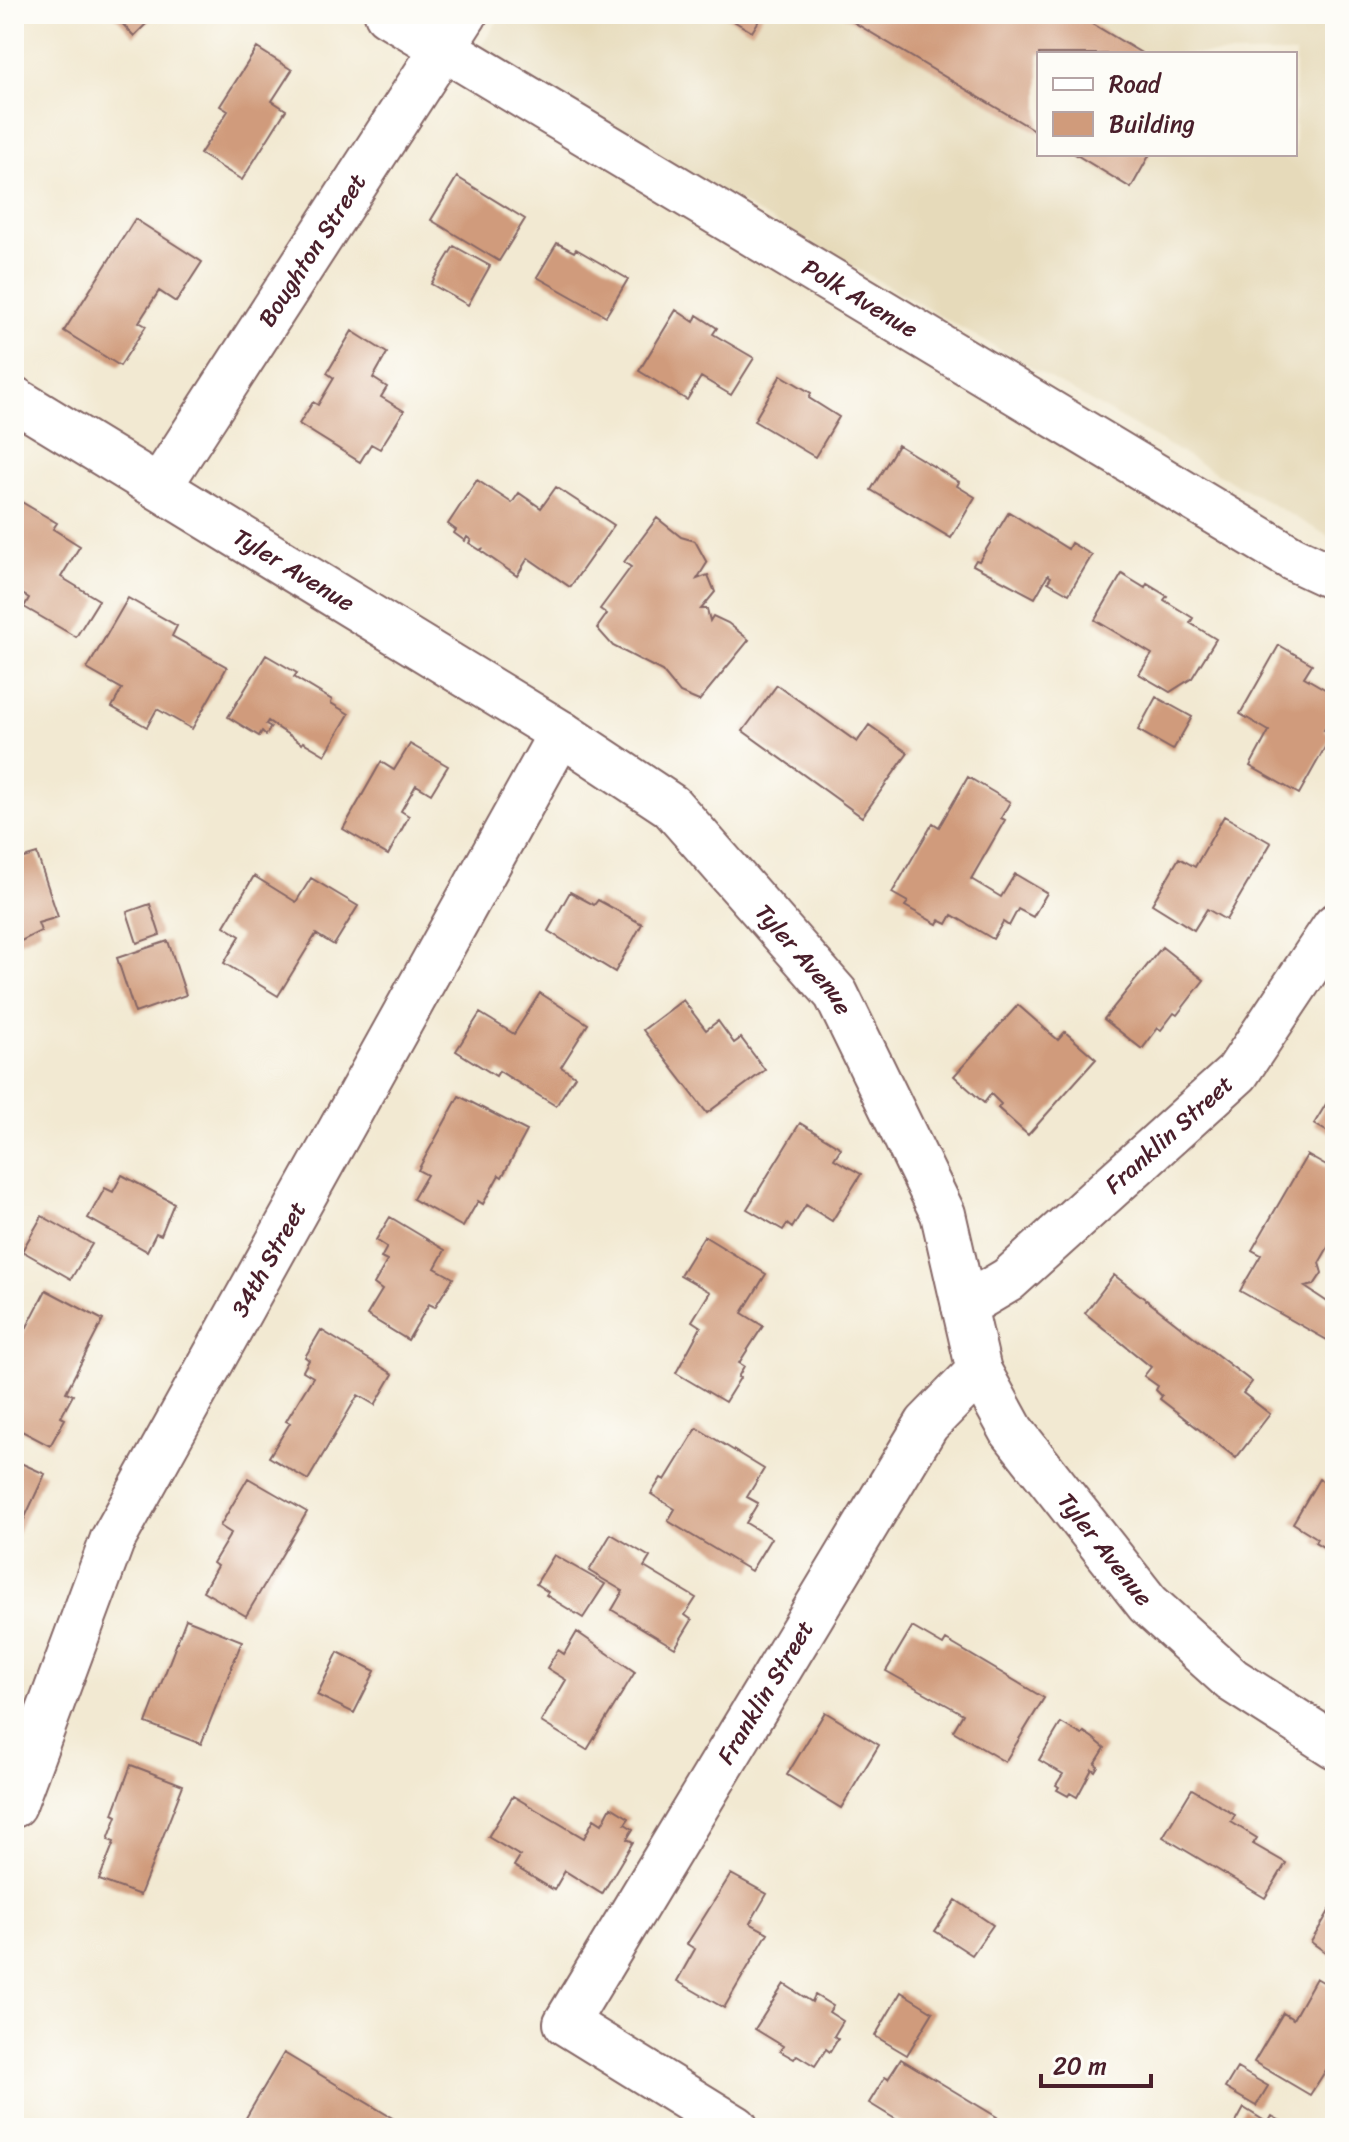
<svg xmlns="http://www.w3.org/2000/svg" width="1349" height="2142" font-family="Sriracha,sans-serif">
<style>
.built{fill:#e6daba;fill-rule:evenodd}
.building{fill:#d09b7b}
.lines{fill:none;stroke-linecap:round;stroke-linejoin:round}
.street-casing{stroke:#856665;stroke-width:48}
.street{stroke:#fff;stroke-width:44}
.labels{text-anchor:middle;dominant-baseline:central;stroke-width:7;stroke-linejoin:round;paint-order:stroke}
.street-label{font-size:24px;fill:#4a1f2b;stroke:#fdfcf7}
</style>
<rect width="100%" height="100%" fill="#fdfcf7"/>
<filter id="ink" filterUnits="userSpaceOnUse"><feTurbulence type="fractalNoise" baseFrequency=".0125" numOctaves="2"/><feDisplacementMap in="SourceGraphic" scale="16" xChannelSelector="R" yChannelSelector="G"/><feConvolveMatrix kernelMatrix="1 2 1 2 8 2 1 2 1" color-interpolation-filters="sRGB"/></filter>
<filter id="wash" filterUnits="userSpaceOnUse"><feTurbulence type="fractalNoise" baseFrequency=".006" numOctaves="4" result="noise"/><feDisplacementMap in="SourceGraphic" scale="32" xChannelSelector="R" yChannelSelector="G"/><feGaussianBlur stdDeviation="1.8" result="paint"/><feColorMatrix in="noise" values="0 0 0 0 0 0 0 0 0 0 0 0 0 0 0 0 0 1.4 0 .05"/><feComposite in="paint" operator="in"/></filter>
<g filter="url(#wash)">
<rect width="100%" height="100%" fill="#f2e9d2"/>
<!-- built -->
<path class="built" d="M502,14h833v526l-858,-487zM1039,54h256v100h-256z"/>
<g id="blocks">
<!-- building -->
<path class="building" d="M113,14h43l-22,22z
M722,14h41l-11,18z
M840,14h236l67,40h-104v79z
M257,48l35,22 -20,31 14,9 -44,70 -42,-26 28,-43 -8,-5z
M1075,154h75l-19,34z
M457,177l68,42 -26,42 -68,-41z
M135,219l67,43 -26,40 -17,-11 -20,31 7,4 -26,40 -56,-35z
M557,243l17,9 2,-3 52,30 -22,37 -69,-39z
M454,246l36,20 -22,39 -37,-21z
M676,310l18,12 3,-7 20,13 -4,6 41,24 -23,37 -30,-18 -14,23 -48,-29z
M352,331l35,22 -14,25 14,9 -6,10 23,14 -24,38 -9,-5 -11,18 -61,-38 14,-22 5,3 16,-27 -7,-5z
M781,375l30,18 -2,5 30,19 -24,40 -61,-36z
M898,445l61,37 -2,4 18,11 -24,41 -80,-48z
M477,480l35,23 7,-10 22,15 15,-21 58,38 -44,62 -42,-29 -11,18 -36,-25 2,-3 -3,2 -11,-7 2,-3 -4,-3 -2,4 -11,-8 2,-3 -8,-6z
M20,501l37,22 -4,6 27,17 -19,31 38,23 -23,37 -52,-30 5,-9 -15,-9v-78z
M1009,512l59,37 3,-6 21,12 -23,39 -21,-12 3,-5 -3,-2 -13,23 -62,-33 3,-5 3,1z
M657,518l24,19 14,4 12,22 -10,16 11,-4 7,17 -14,17h6l3,12 3,-5 15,7 21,17 -50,61 -19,-8 -18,-22 -49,-25 -16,-18 10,-14 -7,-5 31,-42 -7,-5z
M1122,574l23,14 2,-4 20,12 -3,4 29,18 -3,5 26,16 -24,39 -22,14 -31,-18 13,-20 -57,-34z
M128,598l49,28 -5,10 55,31 -35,62 -35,-20 -10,18 -35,-20 10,-18 -35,-20z
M1279,645l33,19 -8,13 31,18v17l-11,18 7,3 -3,9 -29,52 -49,-28 19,-35 -29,-17z
M266,655l31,18 -3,4 38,23 -1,3 18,11 -24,41 -22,-13 -1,2 -34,-23 -2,3 5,3 -5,8 -4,-4 -3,5 -31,-19z
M777,685l80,57 12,-17 39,28 -46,64 -119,-86z
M1156,697l36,20 -19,33 -35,-20z
M410,744l38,22 -17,28 -15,-9 -15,26 8,5 -21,39 -45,-26 38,-67 13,8z
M968,777l42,25 -9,16 4,2 -34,59 30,18 14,-23 32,19 -14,24 -15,-8 -9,17 -6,-4 -10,17 -41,-24 -5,9 -8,-4 -2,4 -32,-18 3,-4 -16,-9 41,-70 6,4z
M1224,816l47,27 -45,77 -19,-11 -13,21 -42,-26 27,-46 16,9z
M14,852l3,8 20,-6 21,63 -20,6 3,8 -20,10h-7z
M254,876l42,26 15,-24 47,28 -24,39 -18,-11 -38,62 -54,-33 16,-27 -16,-10z
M570,892l24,13 4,-5 44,24 -27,48 -67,-41z
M150,904l10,31 -23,8 -10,-31z
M168,941l18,54 -51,18 -18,-55z
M1162,947l42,33 -27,35 -3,-2 -13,17 -3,-2 -16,21 -38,-30z
M540,993l48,31 -27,43 14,9 -19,30 -57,-35 -3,5 -40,-25 24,-38 34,21z
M683,1000l23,30 12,-9 16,22 7,-5 24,32 -58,43 -64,-83z
M1018,1005l40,35 7,-8 31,27 -68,76 -30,-27 3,-4 -10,-10 -7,9 -30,-27z
M1335,1089v47l-21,-12z
M459,1096l68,35 -25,46 -3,-2 -16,29 -5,-3 -15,26 -50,-28 14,-24 -9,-5z
M800,1123l41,25 -7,11 27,15 -29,47 -26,-16 -14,23 -5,-4 -4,6 -36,-21z
M1307,1155l28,16v71h-4l-12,21 3,10 -8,12 -9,2 30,20v19l-8,14 -87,-49 21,-36 -9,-5z
M122,1175l52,28 -13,32 -5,-2 -9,18 -59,-33 17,-30 8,4z
M42,1216l50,28 -21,35 -49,-28z
M390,1217l55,33 -10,18 18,10 -18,29 -6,-3 -21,36 -41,-25 15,-25 -8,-6 13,-23 -6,-3 6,-11 -11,-7z
M704,1236l62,38 -24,39 21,13 -24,37 5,3 -6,11 2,1 -15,24 -49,-29 25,-46 -9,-6 18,-29 -30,-17z
M1114,1275l138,107 -9,11 27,21 -34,44 -76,-59 2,-3 -6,-6 2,-4 -14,-10 7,-9 -66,-54z
M46,1290l57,30 -37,72 7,3 -12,22 4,2 -15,27 -36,-19v-47l2,-4 -2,-1v-23z
M321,1330l72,44 -18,31 -17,-10 -50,85 -39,-23 21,-34 -4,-2 27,-44 -10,-6 6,-11 -4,-3z
M697,1428l67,41 -17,28 11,6 -12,20 25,15 -20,33 -83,-50 7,-12 -24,-15 10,-16 4,2z
M14,1460l31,14 -31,67z
M248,1478l59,34 -61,104 -43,-25 14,-25 -4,-3 18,-30 -11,-7z
M1319,1479l16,9v66l-20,-12 2,-4 -24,-15z
M611,1534l39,23 -6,10 52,31 -11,17 7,5 -17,28 -63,-38 11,-19 -34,-20z
M554,1555l51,29 -22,34 -37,-23 2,-3 -12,-8z
M186,1619l56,22 -41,103 -55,-21z
M912,1627l31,18 3,-5 98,58 -39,64 -52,-31 10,-17 -77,-43z
M577,1632l58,40 -48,78 -46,-28 25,-42 -19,-12 11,-18 6,4z
M338,1652l37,19 -21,42 -37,-18z
M825,1712l54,33 -38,63 -54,-33z
M1061,1723l21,12 2,-3 9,6 12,10 -10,16 3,2 -3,5 -3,-2 -15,28 -7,-4 -2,3 -11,-6 2,-3 -3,-2 7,-11 -24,-14z
M131,1765l52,20 -43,110 -41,-15 15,-38 -6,-2 9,-24 -4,-2z
M1192,1789l43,26 -4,7 26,16 -4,6 33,19 -21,35 -102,-61z
M513,1796l71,42 10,-19 8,5 9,-17 18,11 -4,6 8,5 -6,10 6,3 -31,52 -37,-23 -11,19 -40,-24 6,-10 -32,-19z
M731,1874l36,20 -17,29 18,10 -44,75 -47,-27 18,-32 -8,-5z
M956,1900l37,25 -21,30 -37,-24z
M1335,1901v58l-24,-17z
M1316,1978l19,11v67l-25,39 -56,-33 29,-49 10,6z
M784,1984l28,18 3,-7 18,11 -4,6 14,9 -9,15 4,3 -8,13 -4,-3 -11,17 -18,-11 -3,4 -14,-8 3,-5 -28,-17z
M901,1992l32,20 -26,43 -32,-19z
M284,2053l125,75h-169z
M901,2059l96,58 -7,11h-80l-41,-25 16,-26 3,2z
M1237,2068l31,18 -12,20 -31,-18z
M1244,2108l24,15 4,-7 21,12h-60z"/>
</g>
</g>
<g filter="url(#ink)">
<use href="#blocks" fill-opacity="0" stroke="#856665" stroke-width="2"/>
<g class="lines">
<!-- street casing -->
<g class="street-casing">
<g id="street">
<path id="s1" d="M387,14l905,544 43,20"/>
<path id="s2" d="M14,399l547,334 110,73 165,188 107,220 36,157 33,60 136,173 84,76 103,66"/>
<path id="s3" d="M159,487l306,-473"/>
<path id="s4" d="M964,1306l44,-26 229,-207 98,-147"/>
<path id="s5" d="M14,1805l98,-264 449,-808"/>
<path id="s6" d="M736,2128l-170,-105 361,-599 52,-53"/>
</g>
</g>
<!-- street -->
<use href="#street" class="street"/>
</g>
</g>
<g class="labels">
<!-- street labels -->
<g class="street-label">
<text stroke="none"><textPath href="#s3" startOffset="282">Boughton Street</textPath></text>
<text stroke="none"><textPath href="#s1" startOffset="552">Polk Avenue</textPath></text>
<text stroke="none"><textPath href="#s2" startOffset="328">Tyler Avenue</textPath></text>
<text stroke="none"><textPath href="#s2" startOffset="976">Tyler Avenue</textPath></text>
<text stroke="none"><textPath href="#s4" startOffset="268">Franklin Street</textPath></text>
<text stroke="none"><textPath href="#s5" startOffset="604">34th Street</textPath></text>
<text stroke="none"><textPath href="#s2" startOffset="1648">Tyler Avenue</textPath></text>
<text stroke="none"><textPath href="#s6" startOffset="586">Franklin Street</textPath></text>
</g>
</g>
<!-- margin -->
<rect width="1349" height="2142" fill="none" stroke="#fdfcf7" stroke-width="48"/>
<!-- legend -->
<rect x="1037" y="52" width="260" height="104" fill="#fdfcf7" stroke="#b5a4a5" stroke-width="2"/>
<rect x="1053" y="78" width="40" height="12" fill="#ffffff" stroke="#b5a4a5" stroke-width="2"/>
<text x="1109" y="92" font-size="24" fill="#4a1f2b">Road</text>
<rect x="1053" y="112" width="40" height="24" fill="#d09b7b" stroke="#b5a4a5" stroke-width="2"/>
<text x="1109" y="132" font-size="24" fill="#4a1f2b">Building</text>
<!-- scale -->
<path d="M1041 2074v12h110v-12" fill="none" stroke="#4a1f2b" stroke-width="4"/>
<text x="1053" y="2074" font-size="24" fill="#4a1f2b" stroke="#fdfcf7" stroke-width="6" paint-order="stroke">20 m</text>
</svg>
